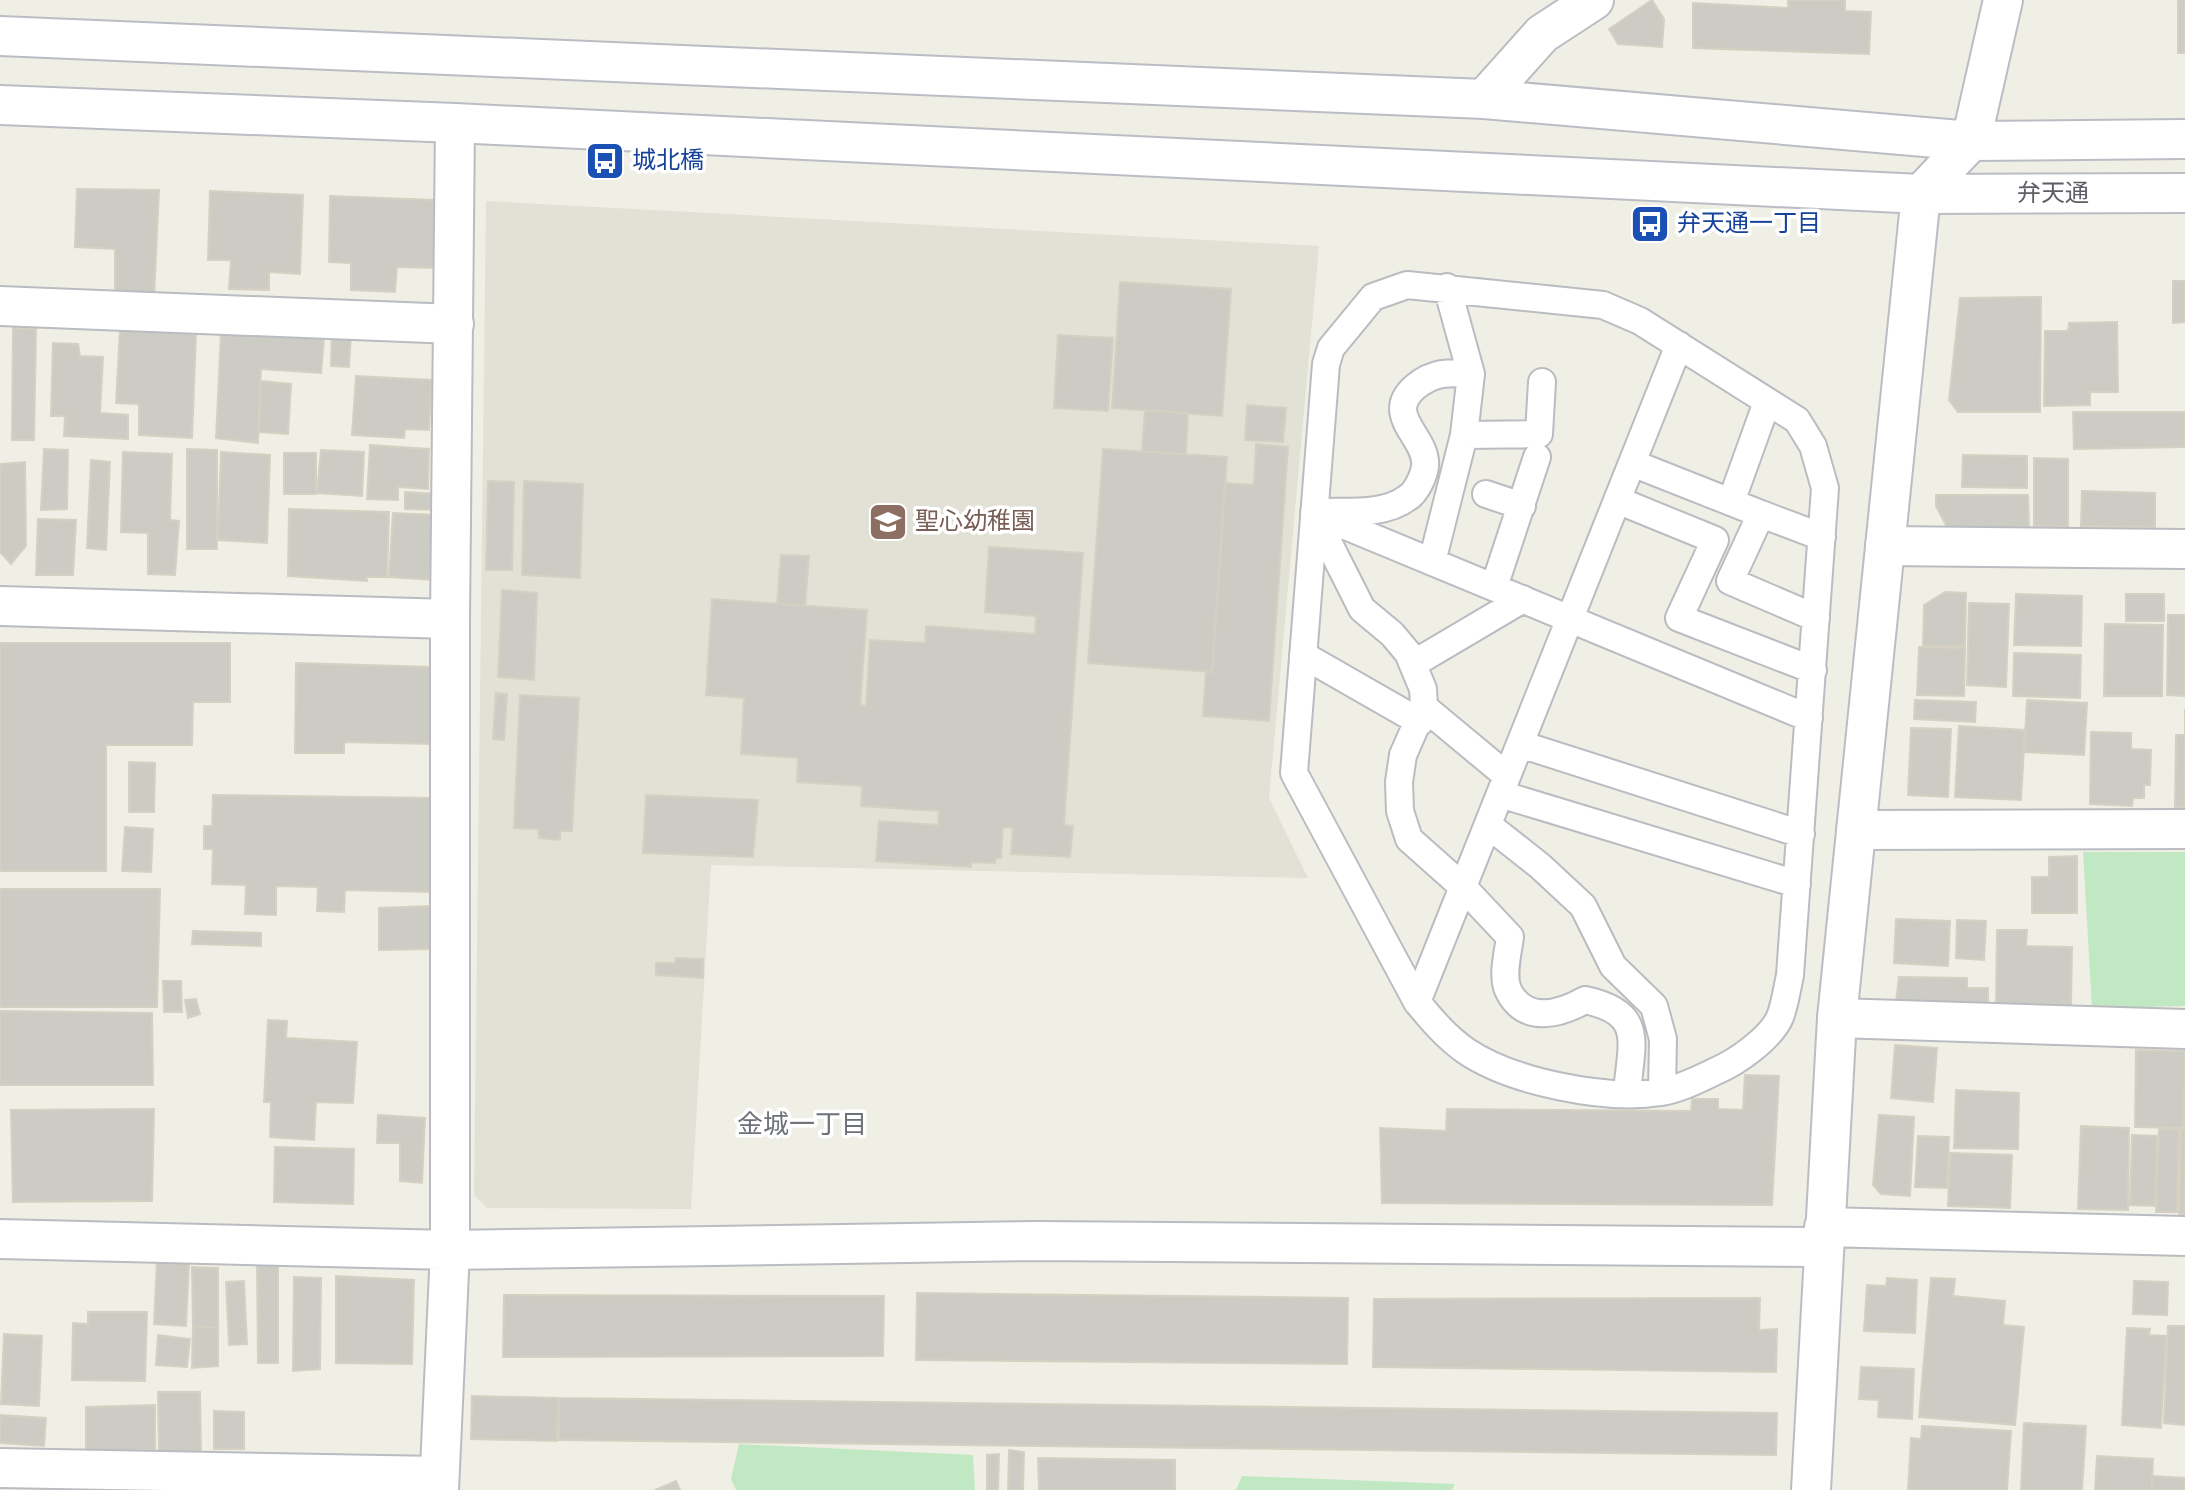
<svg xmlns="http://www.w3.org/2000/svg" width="2185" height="1490" font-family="'Alegreya Sans','Noto Sans JP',sans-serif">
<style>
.education{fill:#e2e1d5}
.green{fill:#c0e9c3}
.building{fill:#cdccc4;stroke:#d5d1c2;stroke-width:2}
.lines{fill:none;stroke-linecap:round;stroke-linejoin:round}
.lane-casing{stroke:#b9bcc1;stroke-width:30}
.street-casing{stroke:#b9bcc1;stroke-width:42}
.secondary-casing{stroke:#babdc4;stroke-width:42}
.lane{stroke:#fff;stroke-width:26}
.street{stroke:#fff;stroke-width:38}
.secondary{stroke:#fff;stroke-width:38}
.labels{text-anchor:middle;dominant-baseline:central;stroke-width:7;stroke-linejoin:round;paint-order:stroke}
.transit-label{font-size:24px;fill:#164399;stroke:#fff;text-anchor:start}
.street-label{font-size:24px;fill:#5c6066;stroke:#fff}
.education-label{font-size:24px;fill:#785e54;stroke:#fff;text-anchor:start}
.neighbourhood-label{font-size:26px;fill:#6d7278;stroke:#fff}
</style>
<rect width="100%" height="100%" fill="#f0efe5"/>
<!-- education -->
<path class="education" d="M486,201l833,45 -50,552 39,80 -597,-13 -20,344 -204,-1 -13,-13z"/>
<!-- green -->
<path class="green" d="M2083,852h102v154l-93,2z
M739,1444l234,11 2,35h-239l-5,-11z
M1242,1476l213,8 -3,6h-216z"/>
<!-- building -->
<path class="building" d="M1652,0l12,19 -2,28 -44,-3 -9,-15z
M1788,0h57v11l26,1 -2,42 -176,-6v-45l95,5z
M2178,0h7v53h-7z
M77,189l82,1 -5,107 -39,-2v-46l-40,-2z
M210,191l93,4 -3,79 -31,-2v18l-40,-1 2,-29h-23z
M330,196l106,4 -2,68 -37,-1 -2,25 -44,-2v-27l-22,-1z
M2173,281h12v41l-12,1z
M1120,282l111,7 -9,127 -110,-8z
M2041,297l-1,115h-82l-9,-12 11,-102z
M2117,322l1,70h-28v13l-46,1 1,-75h23l1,-8z
M13,328l23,1 -2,111h-22z
M120,328l76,6 -4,104 -53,-3v-31l-23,-1z
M332,332l19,1 -2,34 -18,-1z
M221,333l103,6 -3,34 -60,-4 -3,74 -42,-5z
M1058,335l55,3 -5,73 -54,-3z
M53,343l25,1 2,12 23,1 -3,56 28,2v24l-64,-3 1,-20h-14z
M356,376l76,4 -3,50 -24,-1 -1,9 -52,-3z
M261,381l30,3 -3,50 -29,-2z
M1247,405l39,3 -3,34 -38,-2z
M1145,410l43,3 -2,41 -44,-3z
M2073,412h112v35l-111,2z
M1256,444l32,3 -19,274 -66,-5 3,-45 6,1 13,-189 29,2z
M370,445l59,4 -1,40 -30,-2v13l-31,-1z
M44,449l24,1 -1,59 -26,1z
M187,449l30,1v99h-30z
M1103,449l124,8 -15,215 -124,-9z
M321,450l43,2 -2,44 -45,-3z
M123,452l49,2 -2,66 9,1 -4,54 -27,-1v-41l-27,-1z
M221,452l49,3 -3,88 -49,-3z
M284,453h32v41h-32z
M1963,455l64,1v32l-65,-1z
M2034,458l34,1v67h-34z
M91,460l19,2 -4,88 -19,-2z
M25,462l1,84 -15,18 -11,-12v-88z
M488,481l26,1 -2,88h-26z
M524,481l59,3 -3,94 -58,-3z
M2082,491l73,2v34l-74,-1z
M405,492l33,2 1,16 -34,-1z
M1936,495h92l1,32h-82l-11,-21z
M289,509l100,3 -2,65h-21l1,4 -79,-5z
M393,513l44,2 -3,65 -45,-3z
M38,519l38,1 -3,55h-37z
M989,547l94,6 -19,272 9,1 -3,31 -59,-3 2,-26 -10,-1 -2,31h-5l-1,5 -24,-1v5l-95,-6 3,-40 59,4 1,-14 -78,-5 1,-20 -65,-4 1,-24 -57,-4 3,-56 -38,-3 6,-96 155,11 -7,95 6,1 4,-66 55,3 1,-17 109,8 1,-18 -51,-4z
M781,555l28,1 -4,50 -28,-2z
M502,590l35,3 -3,87 -36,-3z
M1945,592l21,1 -1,53h-42l1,-41z
M2016,594l66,2 -1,50 -67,-1z
M2126,594h38v27h-38z
M1969,603l40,1 -3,83 -39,-2z
M2168,615h17v81l-18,-1z
M2105,624l58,1 -1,71h-58z
M0,643h230v59h-37l-1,43h-86v126h-106z
M1919,647l46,1 -1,48 -47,-1z
M2014,653l67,2 -1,43 -67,-2z
M296,663l137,4 -1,77 -88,-2v11h-49z
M496,693l11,1 -3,46 -11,-1z
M520,695l59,3 -7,133h-12v9l-21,-2 -1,-9 -24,-1z
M1915,700l61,2 -1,20 -61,-3z
M2027,700l60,3 -3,52 -60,-3z
M2185,709v98h-10l1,-72h9z
M1959,726l66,4 -4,70 -66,-3z
M1911,728l40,1 -3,68 -40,-2z
M2091,732l40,1v16l20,1 -1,35h-6v13h-11l-1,8 -42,-2z
M129,762l26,1 -1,49h-25z
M213,795l221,3 -2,94 -87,-2 -1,22 -27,-1 1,-24 -42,-1v29l-31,-1 1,-29 -34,-1 1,-35h-9v-23h8z
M646,795l112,5 -5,57 -110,-4z
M125,827l28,2 -2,43 -29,-1z
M2077,856v57h-45v-36h17v-20z
M0,889h160l-3,118h-157z
M430,906l1,43 -52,1v-42z
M1896,919l54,2 -2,45 -54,-3z
M1957,920l29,1 -2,39 -28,-2z
M1997,930h30l-1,16 46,1 -1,59 -75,-3z
M193,931l68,2v13l-69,-2z
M676,958l27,1v19l-47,-3v-12h19z
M1899,977l68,1v10h21v16l-92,-3z
M163,981h18l1,31h-18z
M196,999l4,15 -12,4 -3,-18z
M0,1011l152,2 1,72h-153z
M268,1020l19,1 -1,17 71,4 -4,61 -37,-1 -2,38 -44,-3 1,-35h-7z
M1895,1045l42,3 -4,54 -42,-4z
M2136,1050l49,1 -1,77 -49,-1z
M1745,1075l34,1 -7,129 -390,-2 -2,-75 66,3 1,-22 244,2 1,-12h26v10l25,1z
M1956,1090l63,3 -1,56 -64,-1z
M154,1109l-2,92 -139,1 -2,-92z
M378,1115l47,3 -3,65 -22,-2v-38h-23z
M1879,1115l35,2 -4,79 -29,-2 -8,-9z
M2081,1126l48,2 -1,82 -50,-1z
M2159,1129h20l-2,83h-21z
M2181,1129h4v85h-6z
M2132,1135l25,1 -2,70 -25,-1z
M1918,1136l31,1 -2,51 -32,-1z
M275,1147l79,2 -1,55 -79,-2z
M1950,1153l62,2 -2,53 -62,-2z
M157,1261l32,2 -3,63 -32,-2z
M257,1263l21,1v99h-20z
M192,1267l26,1v60l-25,-2z
M336,1276l78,4 -2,84 -76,-1z
M294,1277l27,1 -1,91 -27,2z
M1887,1278l30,2 -2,53 -51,-2 3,-46 19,1z
M1931,1278l24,1 -2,17 52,5 -2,24 21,2 -9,98 -96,-8z
M244,1281l3,63 -18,1 -3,-63z
M2134,1281l34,1 -1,33 -34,-1z
M917,1293l431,5 -1,66 -431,-4z
M504,1295l380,1 -1,60 -380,1z
M1760,1298l-1,32 18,-1 -1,43 -403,-5 1,-68z
M88,1312h59l-2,69 -73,-1 1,-57 15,1z
M193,1326l25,2v38l-26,2z
M2168,1326h17v99l-21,-2z
M2127,1328l23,1 -1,6 17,1 -5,92 -39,-3z
M4,1334l38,2 -3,70 -38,-2z
M158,1335l32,4 -3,28 -31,-2z
M1861,1367l53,2 -2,50 -34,-2 1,-17 -20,-1z
M158,1392h42l1,60 -42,1z
M472,1396l86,2 -1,43 -86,-2z
M559,1398l1218,15 -1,42 -1217,-15z
M155,1405v45l-69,1v-44z
M214,1411l30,1v37h-30z
M0,1415l46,3 -2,28 -44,-3z
M2024,1423l62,3 -4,64h-61z
M1922,1426l89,5 -4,59h-99l3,-52 10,1z
M1009,1450l15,2 -1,38h-15z
M999,1454l-1,36h-11v-35z
M2097,1456l56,3 -1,31h-57z
M1038,1458l137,2v30h-136z
M2152,1476l33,2v12h-33z
M676,1481l4,9h-25z"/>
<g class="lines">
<!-- lane casing -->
<g class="lane-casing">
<path id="lane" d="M1407,285l196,20 37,16 157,99 16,26 12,42 -35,487c-3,14 -5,29 -10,42 -9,21 -43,45 -64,54 -17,8 -36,18 -55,21 -55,9 -149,-10 -195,-41 -20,-14 -34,-31 -49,-49l-123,-229 32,-409 5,-16 42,-51z
M1464,435l75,-1 3,-52
M1632,463l129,51 -31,67 86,37
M1486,494l36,12
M1617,500l98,40 -36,78 134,52
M1731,502l36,-100
M1322,512c27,-1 63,3 85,-14 9,-5 17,-22 18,-32 3,-29 -43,-50 -10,-79 18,-15 34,-15 56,-13
M1314,513l495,205
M1314,514l48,95 30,25 16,19 15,36 1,18 -21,48 -4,27 1,29 9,28 54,48 47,50c-2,16 -9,40 -1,55 17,32 51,22 76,8 61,13 46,43 42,93
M1761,514l61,23
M1432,562l32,-127 7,-61 -24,-87
M1494,587l43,-130
M1303,655l117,67
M1413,664l110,-65
M1424,707l83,69
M1520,744l281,90
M1500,794l297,90
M1488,825l52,41 43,40 30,60 41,40 9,33 -1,53
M1417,1002l262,-657"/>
</g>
<!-- street casing -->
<g class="street-casing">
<path id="street" d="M1484,99l58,-65 52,-34
M0,306l454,18
M1885,546l300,3
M0,606l450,13
M1856,830l329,-1
M1837,1018l348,11
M1824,1227l361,9
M0,1239l450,11 586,-9 787,6
M0,1468l439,8
M439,1490l11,-240v-631l5,-496"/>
</g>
<!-- secondary casing -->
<g class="secondary-casing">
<path id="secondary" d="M0,36l1484,63 487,42 214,-2
M0,105l455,18 1466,71 264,-1
M1811,1490l26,-472 84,-824 50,-53 32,-141"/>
</g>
<!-- lane -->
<use href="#lane" class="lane"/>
<!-- street -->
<use href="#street" class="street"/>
<!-- secondary -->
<use href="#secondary" class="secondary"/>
</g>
<!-- icons -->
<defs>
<g id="bus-square" transform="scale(2.0125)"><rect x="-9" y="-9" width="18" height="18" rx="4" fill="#1a4fb4" stroke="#fff"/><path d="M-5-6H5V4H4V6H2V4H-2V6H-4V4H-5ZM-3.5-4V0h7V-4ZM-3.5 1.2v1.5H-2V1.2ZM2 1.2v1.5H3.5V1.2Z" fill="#fff"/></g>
<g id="school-square" transform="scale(2.0125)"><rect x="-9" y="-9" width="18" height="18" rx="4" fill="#8d6e63" stroke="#fff"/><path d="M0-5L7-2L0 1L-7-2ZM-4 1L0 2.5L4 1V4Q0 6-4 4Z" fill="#fff"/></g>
</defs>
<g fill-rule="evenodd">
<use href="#bus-square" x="605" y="161"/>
<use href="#bus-square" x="1650" y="224"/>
<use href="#school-square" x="888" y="522"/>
</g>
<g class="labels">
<!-- transit labels -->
<g class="transit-label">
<text x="632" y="161">城北橋</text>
<text x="1677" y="224">弁天通一丁目</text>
</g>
<!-- street labels -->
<g class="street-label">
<text x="2053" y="194">弁天通</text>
</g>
<!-- education labels -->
<g class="education-label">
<text x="915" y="522">聖心幼稚園</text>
</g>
<!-- neighbourhood labels -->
<g class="neighbourhood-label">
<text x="802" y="1125">金城一丁目</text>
</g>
</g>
</svg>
